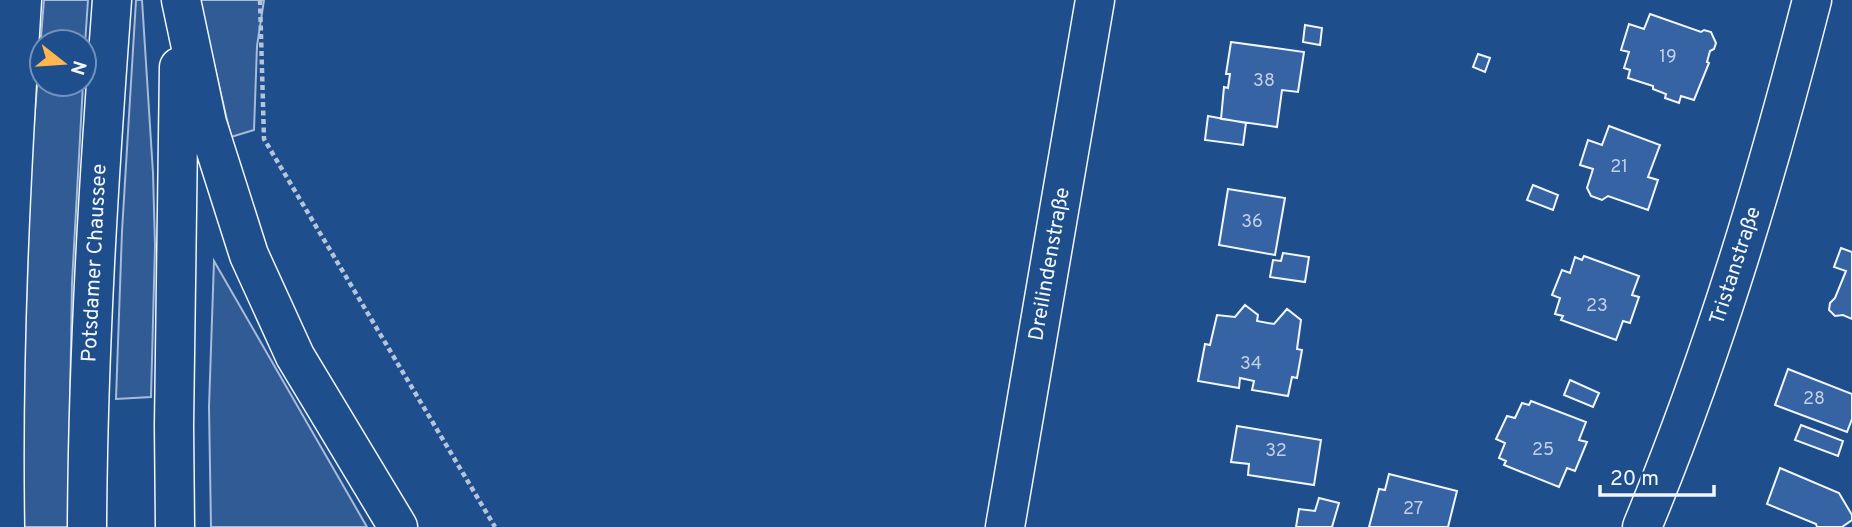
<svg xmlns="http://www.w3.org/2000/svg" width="1852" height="527" font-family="Overpass,sans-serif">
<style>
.green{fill:#305b95;stroke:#a8bbd7;stroke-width:2}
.building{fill:#3563a3;stroke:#f2f6ff;stroke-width:2}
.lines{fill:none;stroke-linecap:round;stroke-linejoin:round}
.minor-casing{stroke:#f2f6ff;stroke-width:41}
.major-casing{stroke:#f2f6ff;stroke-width:41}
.highway-casing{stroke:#f2f6ff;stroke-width:41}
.path{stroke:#b3c4dc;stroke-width:4.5;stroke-dasharray:5 3.5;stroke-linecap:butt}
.minor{stroke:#1f4e8c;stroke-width:38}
.major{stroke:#1f4e8c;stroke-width:38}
.highway{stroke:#1f4e8c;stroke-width:38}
.labels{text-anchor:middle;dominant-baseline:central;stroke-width:5;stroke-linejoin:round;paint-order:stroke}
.number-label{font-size:18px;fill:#c3d1e8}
.street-label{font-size:21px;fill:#f2f6ff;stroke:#1f4e8c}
</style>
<rect width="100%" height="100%" fill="#1f4e8c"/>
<!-- green -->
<path class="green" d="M44,0h44l-4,59v-17h-42v42h41l-11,199 -4,244h-46v-108l9,-259z
M136,0h6l11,173 2,72 -4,152 -35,2 6,-168z
M199,0h65l-7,46 -3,84 -23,7z
M214,261l153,266h-156l-2,-120z"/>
<!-- building -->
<path class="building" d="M1650,14l51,18 3,-2 7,2 5,11 -2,6 -4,2 -3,11 2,1 -15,37 -13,-4 -2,7 -14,-5 1,-4 -13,-5v-3l-25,-8 2,-8 -6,-2 5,-16 -8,-2 8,-26 15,5z
M1305,25l17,3 -2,17 -17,-3z
M1231,42l73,10 -6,40 -16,-2 -5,37 -56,-8 3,-32 4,1 2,-14h-4z
M1478,54l12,4 -5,14 -12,-5z
M1208,116l38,7 -3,22 -38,-5z
M1609,126l51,19 -12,32 10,3 -10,30 -40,-14 -6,4 -11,-4 -4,-8 6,-19 -13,-4 8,-25 14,5z
M1533,185l25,10 -5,15 -26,-10z
M1228,189l57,9 -10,57 -56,-10z
M1841,248l11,4v67l-9,-4 -8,1 -6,-6 1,-7 5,-5 11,-27 -12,-4z
M1283,253l26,4 -4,25 -35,-5 3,-17 8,1z
M1584,256l55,20 -7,19 7,2 -9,26 -7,-2 -7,19 -55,-20 2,-4 -8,-2 5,-16 -8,-3 10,-25 8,3 5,-16 7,3z
M1245,305l13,10 -1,6 17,3 13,-15 14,11 -4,29 5,1 -5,28 -5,-1 -4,19 -36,-6 2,-9 -14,-3 -1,10 -41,-7 7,-37 5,1 7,-30 18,2z
M1788,369l64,25v25l-5,13 -72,-27z
M1570,380l29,13 -6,14 -29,-12z
M1531,401l55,21 -7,18 8,2 -12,29 -8,-3 -8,19 -55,-22 2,-4 -7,-3 6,-15 -9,-4 11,-23 8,2 7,-15 7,2z
M1801,425l42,16 -5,15 -43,-16z
M1237,426l84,14 -7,45 -66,-10 1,-11 -18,-2z
M1780,468l59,25 13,22v5l-10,7h-25l-1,-3 -49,-20z
M1389,474l68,17 -9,36h-79l10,-38 6,1z
M1319,498l20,5 -7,24h-36l3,-18 16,2z"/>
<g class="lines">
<!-- minor casing -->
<g class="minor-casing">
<path id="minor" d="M1005,527l90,-527
M1642,527c71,-171 124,-348 170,-527"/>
</g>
<!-- major casing -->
<g class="major-casing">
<path id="major" d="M5,527c-3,-176 6,-352 17,-527
M87,527c1,-176 12,-351 25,-527"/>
</g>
<!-- highway casing -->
<g class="highway-casing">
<path id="highway" d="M181,0l26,123 42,132 46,101 103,171
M0,28l5,-28
M175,527l-1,-101 5,-359"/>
</g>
<!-- path -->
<path class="path" d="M260,0l4,139 231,388"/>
<!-- minor -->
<use href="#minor" class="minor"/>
<!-- major -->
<use href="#major" class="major"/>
<!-- highway -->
<use href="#highway" class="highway"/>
</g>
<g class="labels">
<!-- number labels -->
<g class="number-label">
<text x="1668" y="57">19</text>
<text x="1264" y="81">38</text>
<text x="1619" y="167">21</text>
<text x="1252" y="222">36</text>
<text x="1597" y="306">23</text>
<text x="1251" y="364">34</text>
<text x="1814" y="399">28</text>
<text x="1543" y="450">25</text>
<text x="1276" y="451">32</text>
<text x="1413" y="509">27</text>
</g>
<!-- street labels -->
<g class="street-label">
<text transform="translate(95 263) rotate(-87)">Potsdamer Chaussee</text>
<text transform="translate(1050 264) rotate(-80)">Dreilindenstraße</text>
<text transform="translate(1736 266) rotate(-72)">Tristanstraße</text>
</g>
</g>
<!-- north arrow -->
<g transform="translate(63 63) rotate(107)"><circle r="33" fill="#1f4e8c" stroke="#7391ba" stroke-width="2"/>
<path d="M0-5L12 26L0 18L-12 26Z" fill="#ffb74d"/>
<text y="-10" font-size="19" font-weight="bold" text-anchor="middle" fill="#f2f6ff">N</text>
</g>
<!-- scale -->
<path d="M1600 485v10h114v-10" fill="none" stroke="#f2f6ff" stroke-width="3.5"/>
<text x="1610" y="485" font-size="21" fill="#f2f6ff" stroke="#1f4e8c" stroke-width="5" paint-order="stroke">20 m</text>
</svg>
